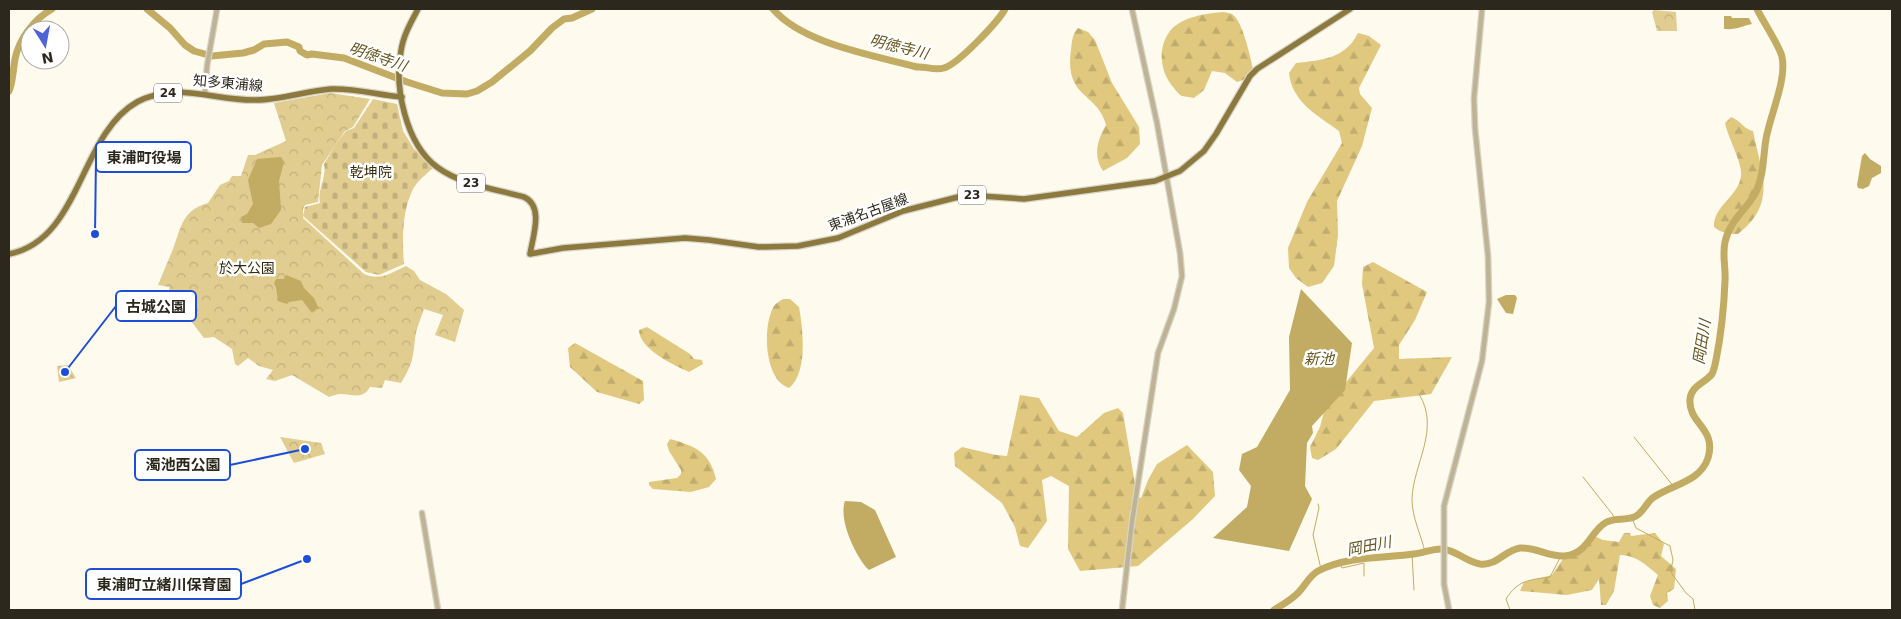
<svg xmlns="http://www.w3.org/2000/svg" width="1901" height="619" font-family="'DejaVu Sans','Noto Sans JP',sans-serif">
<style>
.forest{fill:url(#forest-firs)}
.cemetery{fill:url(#cemetery-stones)}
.park{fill:url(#park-crowns)}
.water{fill:#c2ab62}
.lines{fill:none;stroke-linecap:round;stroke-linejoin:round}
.stream{stroke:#c2ab62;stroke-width:1}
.river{stroke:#c2ab62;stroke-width:7}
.minor-casing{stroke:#d8d4c8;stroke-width:7}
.major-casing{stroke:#d8d4c8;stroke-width:8}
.minor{stroke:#beb495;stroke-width:4.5}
.major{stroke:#8c793d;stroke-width:5.5}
.labels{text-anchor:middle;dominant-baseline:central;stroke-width:5;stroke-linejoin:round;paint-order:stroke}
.shield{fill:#fff;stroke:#6b6861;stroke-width:1}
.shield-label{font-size:12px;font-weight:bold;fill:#2c281d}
.street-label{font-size:14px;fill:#2c281d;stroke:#fff}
.park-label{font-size:14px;fill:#362c0b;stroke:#fff}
.water-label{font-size:15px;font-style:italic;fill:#675620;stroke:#fff}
.leader{fill:none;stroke:#1d4ed8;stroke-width:2}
.callout-dot{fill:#1d4ed8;stroke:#fff;stroke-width:2}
.callout{fill:#fff;stroke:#1d4ed8;stroke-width:2}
.callout-label{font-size:15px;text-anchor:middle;font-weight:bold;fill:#2c281d}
</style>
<defs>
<pattern id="forest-firs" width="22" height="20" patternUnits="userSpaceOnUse" patternTransform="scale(1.25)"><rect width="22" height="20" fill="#e0c87f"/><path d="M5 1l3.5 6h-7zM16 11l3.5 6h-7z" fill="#c0ac6d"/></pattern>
<pattern id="cemetery-stones" width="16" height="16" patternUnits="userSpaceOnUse" patternTransform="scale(1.25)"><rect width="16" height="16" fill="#e1cd90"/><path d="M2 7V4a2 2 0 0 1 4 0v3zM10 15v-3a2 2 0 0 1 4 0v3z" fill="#c1b07c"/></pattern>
<pattern id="park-crowns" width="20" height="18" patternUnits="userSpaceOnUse" patternTransform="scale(1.25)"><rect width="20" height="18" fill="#e1cd90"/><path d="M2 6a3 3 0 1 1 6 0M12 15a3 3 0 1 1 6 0" fill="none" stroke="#c1b07c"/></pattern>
</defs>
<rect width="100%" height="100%" fill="#fefaee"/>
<!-- forest -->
<path class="forest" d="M1224,12c3,1 6,1 8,2 11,7 18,43 21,55l-7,10 -9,3 -12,-9 -13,-2 -8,19 -10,8c-3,-1 -8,-1 -12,-2 -3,-1 -6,-6 -8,-8 -14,-15 -17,-40 -4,-57 11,-14 37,-18 54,-19z
M1078,28l10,4 7,8 17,43 27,44 1,17 -13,14 -24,13c-10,-14 -6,-31 3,-46 -8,-33 -42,-26 -35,-75 1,-8 1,-16 7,-22z
M1358,33l11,3 12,9 -22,43 1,6 12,14 -10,38 -25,55 1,34 -4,31 -12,17 -14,4 -12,-9 -7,-10 -1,-20 19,-46 35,-59 -3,-12c-22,-16 -47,-29 -50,-58l7,-10c26,-3 49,-4 62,-30z
M1731,117c9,3 14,13 22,14 8,41 25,72 -15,103 -9,0 -17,-1 -24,-7 -1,-21 25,-31 27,-51 2,-12 -13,-38 -16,-53z
M1373,262l54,30 -12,28 -16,25v14l53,-2 -21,37 -57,7 -38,48 -18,11 -6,-2 -2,-11 10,-20 5,-19 49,-60 -12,-64 1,-17z
M783,299h7l9,8c4,22 9,66 -10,81 -25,-8 -27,-62 -15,-82 2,-3 6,-5 9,-7z
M647,327l43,27 4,5 8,1 1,4 -14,8c-15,-7 -50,-23 -50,-42z
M575,343l68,38 1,19 -5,4 -42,-12 -27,-25 -2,-19z
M1020,395l19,3 20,33 18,6 27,-24 14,-5 5,5 14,83 4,2 7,-18 9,-16 30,-19 26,27 2,24 -22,23 -55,47 -58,5 -12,-22 1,-63 -18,-10 -9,4 5,41 -19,27 -8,-2 -5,-19 -13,-24 -47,-37 -1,-13 8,-6 34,8 11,1z
M670,439c25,7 40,13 46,40l-7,8 -18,5 -38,-3 -4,-4v-3l28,-4 4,-4v-4l-12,-19 -2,-7z
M1624,533h6l1,3 24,-3 9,11 -3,12 15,13 -2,20 -7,4 1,8 -8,7 -7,-3 -3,-9 8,-21c-12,-10 -22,-20 -38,-20l-6,36 -8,14h-5l-2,-26 -7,11 -25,5 -47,-4 4,-9 28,-7 11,-16 19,-8 8,-17 13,6 16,2z"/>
<!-- cemetery -->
<path class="cemetery" d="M373,99l24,5 6,27 11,18 21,17c-7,7 -17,14 -22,23 -11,22 -11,51 -9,75l-25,11 -13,-3 -63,-56 2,-9 15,-4c-3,-14 7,-25 4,-39l12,-20 10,-13 8,-3z"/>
<!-- park -->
<path class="park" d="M1654,10l22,2 1,19h-20l-5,-19z
M330,93l40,6 -17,28 -8,4 -23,34 -4,37 -13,3 -2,4v9l61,56c16,7 27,-1 42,-8l8,5 6,9 26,14 18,16 -9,32 -20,-7 8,-20 -19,-6c-3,9 -8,20 -9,30 -2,20 -3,26 -14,44l-16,-3 -3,8 -12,-1c-7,13 -18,7 -29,7 -4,0 -9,2 -12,3l-37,-22 -17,6 -9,-2 7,-9 -14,-4 -11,-8 -10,8 -3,-2 -3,-15 -18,-12 -10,1 -30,-39h-4l-1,-12 -11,-2c5,-12 10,-24 15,-36 8,-21 9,-39 35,-46l12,-18 9,-4 3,-5h9l7,-21h7l31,-14 -12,-38z
M68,365l8,13 -17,4 -2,-16z
M280,437l41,6 4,11 -31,9z"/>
<!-- water -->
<path class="water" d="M1724,16h7l1,2h17l3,6c-11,2 -14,6 -28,5z
M1865,153l5,6 11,7v7l-9,5 -3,8 -6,3 -5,-1 -1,-3 5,-29z
M281,157l3,5 -5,19 2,29 -10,14 -12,4 -6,-5h-11l-1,-6 6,-3 6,-10 -5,-24 9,-21z
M286,275l15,6 3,7 10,10 5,11h-3l-4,4 -10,-13 -13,2 -2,2 -9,-3 -2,-14 -2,-3 2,-5h8z
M1301,289l51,54 -7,47 -33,36 1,7 -6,10 -2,43 7,13 -23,52 -76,-13 34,-31 4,-21 -12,-16 3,-16 15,-7 33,-57 -1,-53z
M1506,295h9l2,3 -4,16 -7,-1 -9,-14z
M845,501l16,1 14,8 21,47 -27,13c-13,-12 -31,-51 -24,-69z"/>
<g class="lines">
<!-- stream -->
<path class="stream" d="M1419,394c22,35 -6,70 -7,105 0,19 9,35 13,53
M1634,437l40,50
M1583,477l30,38 1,5
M1318,504l1,4 -6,27 8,34
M1632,518l4,10 34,18 3,14 -2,9 1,5 14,19 7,6 2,11
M1412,554l2,36
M1341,564l1,4 22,-5v13
M1510,610l-4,-11c12,-19 23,-19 44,-22l11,-21"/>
<!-- river -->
<path class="river" d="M147,9l23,19 15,17 9,6 18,5 31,-3 11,-3 10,-6 23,-2 12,5 1,4 7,4 5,-1 32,4 63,24 35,11 25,1 10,-3 15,-9 38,-31 22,-23 12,-9 8,-1 20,-9
M773,9c30,35 100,46 144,58 9,-1 17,4 27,1 14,-4 54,-46 61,-59
M9,91c4,-9 4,-21 6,-32 4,-20 19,-40 37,-50
M1274,610c8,-5 17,-10 24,-17 7,-7 11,-17 20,-22 28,-15 66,-13 96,-17 10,-1 20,-6 29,-5 14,2 24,13 37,15 17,2 25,-14 40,-16 16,-1 29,9 44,8 23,-1 27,-25 41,-33 8,-6 19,-2 29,-6 9,-3 12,-15 20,-20 19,-13 46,-15 54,-39 9,-30 -20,-34 -18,-59 1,-13 15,-16 22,-25 2,-4 3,-9 4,-14 5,-25 8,-53 9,-79 1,-13 -3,-26 0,-39 5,-23 22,-32 31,-50 8,-17 7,-35 10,-53 4,-24 21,-59 16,-82 -2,-11 -20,-37 -25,-48"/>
<!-- minor casing -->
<g class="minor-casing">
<path id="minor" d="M205,94l2,-28 10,-57
M422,513l16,97
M1122,610l10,-88 26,-169 16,-44 8,-33 -2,-23 -23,-130 -25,-114
M1449,610l-5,-26v-78l38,-145 7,-59 -1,-46 -13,-128 -1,-30 8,-89"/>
</g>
<!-- major casing -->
<g class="major-casing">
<path id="major" d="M418,9c-7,13 -15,27 -17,42 -7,37 5,93 36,116 24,18 58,22 87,30 20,9 9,39 6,57l33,-6 122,-10 24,2 50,7 39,-1 40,-8 65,-27 63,-16 58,4 131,-18 25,-10 24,-20 12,-17 34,-58 7,-7 93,-60
M9,254c72,-14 70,-119 128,-152 38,-21 79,-1 119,-2 25,0 50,-9 75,-11 24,-1 47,6 71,8"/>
</g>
<!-- minor -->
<use href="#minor" class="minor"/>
<!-- major -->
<use href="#major" class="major"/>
</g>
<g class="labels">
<!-- shield labels -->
<g class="shield">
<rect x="154" y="83.5" width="28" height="19" rx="4"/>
<rect x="457" y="173.5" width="28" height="19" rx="4"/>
<rect x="958" y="185.5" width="28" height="19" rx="4"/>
</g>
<g class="shield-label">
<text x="168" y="93">24</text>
<text x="471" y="183">23</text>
<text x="972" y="195">23</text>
</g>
<!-- street labels -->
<g class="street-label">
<text transform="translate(228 83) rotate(5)">知多東浦線</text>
<text transform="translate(868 212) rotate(-20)">東浦名古屋線</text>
</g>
<!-- park labels -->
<g class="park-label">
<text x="371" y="172">乾坤院</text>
<text x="247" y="268">於大公園</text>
</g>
<!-- water labels -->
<g class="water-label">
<text transform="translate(899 47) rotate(14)">明徳寺川</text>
<text transform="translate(378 57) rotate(19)">明徳寺川</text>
<text transform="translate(1702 342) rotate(-81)">岡田川</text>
<text x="1319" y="359">新池</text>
<text transform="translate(1369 546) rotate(-11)">岡田川</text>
</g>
</g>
<!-- callouts -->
<path class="leader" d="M95 234L96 157M65 372L116 306M305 449L230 465M307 559L241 584"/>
<g class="callout-dot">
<circle cx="95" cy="234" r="5"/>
<circle cx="65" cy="372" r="5"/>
<circle cx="305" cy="449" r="5"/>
<circle cx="307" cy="559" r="5"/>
</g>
<g class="callout">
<rect x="96" y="142" width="95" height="30" rx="5"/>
<rect x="116" y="291" width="80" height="30" rx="5"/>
<rect x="135" y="450" width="95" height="30" rx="5"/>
<rect x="86" y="569" width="155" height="30" rx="5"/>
</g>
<g class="callout-label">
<text x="144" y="163">東浦町役場</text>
<text x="156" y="312">古城公園</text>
<text x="183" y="470">濁池西公園</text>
<text x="164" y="590">東浦町立緒川保育園</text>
</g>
<!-- border -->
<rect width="1901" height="619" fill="none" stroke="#2c281d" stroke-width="20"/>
<!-- north arrow -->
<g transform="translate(45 45) rotate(169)"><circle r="24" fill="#ffffff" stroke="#aba9a5"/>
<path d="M0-4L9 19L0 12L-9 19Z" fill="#4f63d8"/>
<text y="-8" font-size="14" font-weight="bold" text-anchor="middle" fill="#2c281d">N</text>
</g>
</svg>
